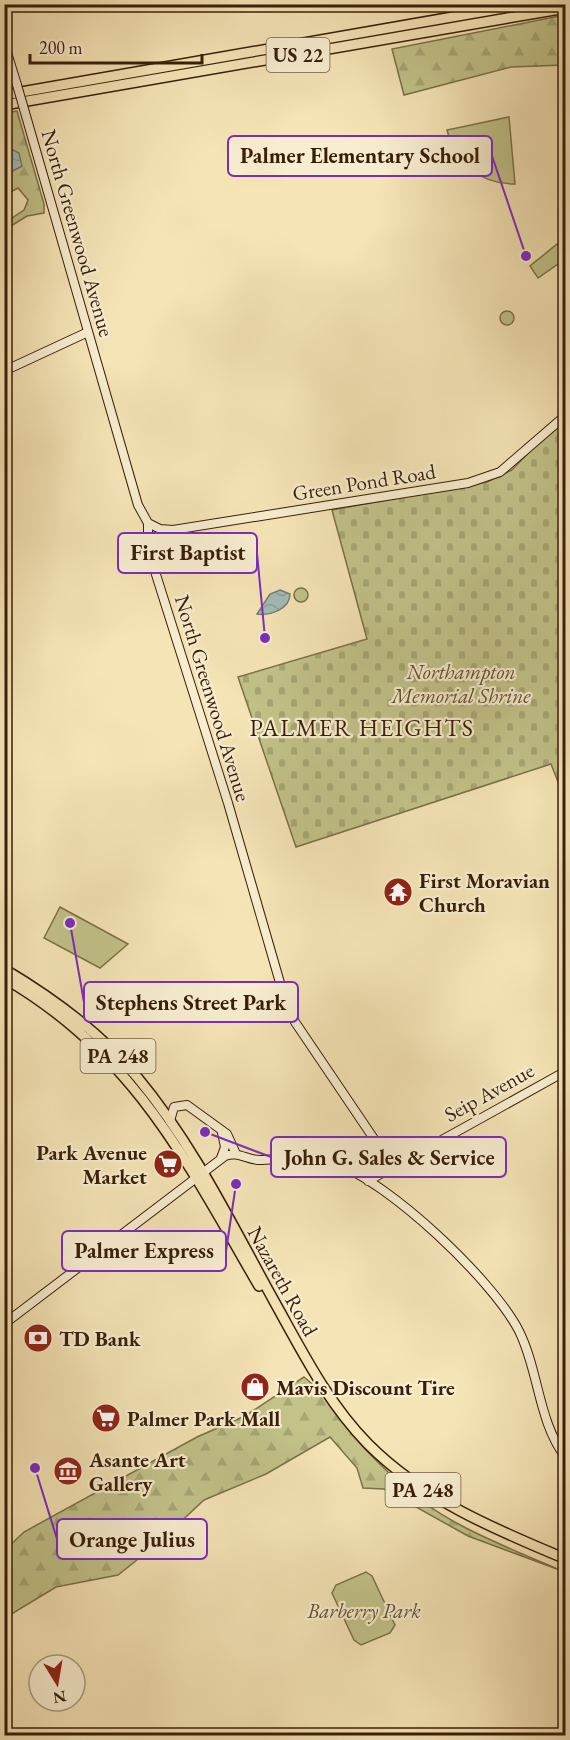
<svg xmlns="http://www.w3.org/2000/svg" width="570" height="1740" font-family="'EB Garamond',serif">
<style>
.forest{fill:url(#forest-firs);stroke:#7d7048;stroke-width:1.5}
.cemetery{fill:url(#cemetery-stones);stroke:#7d7048;stroke-width:1.5}
.green{fill:#c2c289;stroke:#7d7048;stroke-width:1.5}
.water{fill:url(#water-waves);stroke:#777d72;stroke-width:1.5}
.lines{fill:none;stroke-linecap:round;stroke-linejoin:round}
.secondary-casing{stroke:#381e08;stroke-width:10}
.highway-casing{stroke:#381e08;stroke-width:12}
.secondary{stroke:#f8edd0;stroke-width:8}
.highway{stroke:#f5e4b6;stroke-width:9}
.secondary-bridge-casing{stroke:#381e08;stroke-width:10;stroke-linecap:butt}
.secondary-bridge{stroke:#f8edd0;stroke-width:8}
.labels{text-anchor:middle;dominant-baseline:central;stroke-width:4.5;stroke-linejoin:round;paint-order:stroke}
.shield{fill:#f8edd0;stroke:#725c44;stroke-width:1.5}
.shield-label{font-size:20px;font-weight:bold;fill:#381e08}
.street-label{font-size:21px;fill:#381e08;stroke:#f8edd0}
.park-label{font-size:21px;font-style:italic;fill:#614f2f;stroke:#f8edd0}
.poi-label{font-size:21px;font-weight:bold;fill:#381e08;stroke:#f8edd0;text-anchor:start}
.quarter-label{font-size:24px;letter-spacing:1.5px;fill:#381e08;stroke:#f8edd0}
.leader{fill:none;stroke:#7b2cbf;stroke-width:2}
.callout-dot{fill:#7b2cbf;stroke:#f8edd0;stroke-width:2}
.callout{fill:#f8edd0;stroke:#7b2cbf;stroke-width:2}
.callout-label{font-size:22px;text-anchor:middle;font-weight:bold;fill:#381e08}
</style>
<defs>
<pattern id="forest-firs" width="22" height="20" patternUnits="userSpaceOnUse" patternTransform="scale(1.5)"><rect width="22" height="20" fill="#c2c289"/><path d="M5 1l3.5 6h-7zM16 11l3.5 6h-7z" fill="#a7a675"/></pattern>
<pattern id="cemetery-stones" width="16" height="16" patternUnits="userSpaceOnUse" patternTransform="scale(1.5)"><rect width="16" height="16" fill="#c2c289"/><path d="M2 7V4a2 2 0 0 1 4 0v3zM10 15v-3a2 2 0 0 1 4 0v3z" fill="#a7a675"/></pattern>
<pattern id="water-waves" width="16" height="10" patternUnits="userSpaceOnUse" patternTransform="scale(1.5)"><rect width="16" height="10" fill="#a1bcb9"/><path d="M0 5q4-4 8 0t8 0" fill="none" stroke="#8ba19e"/></pattern>
</defs>
<rect width="100%" height="100%" fill="#f5e4b6"/>
<filter id="stains"><feTurbulence type="fractalNoise" baseFrequency=".00333" numOctaves="4"/><feColorMatrix values="0 0 0 0 .2 0 0 0 0 .09 0 0 0 0 .02 0 0 0 .5 -.17"/></filter>
<radialGradient id="worn" r=".72"><stop offset=".6" stop-color="#630" stop-opacity="0"/><stop offset="1" stop-color="#630" stop-opacity=".3"/></radialGradient>
<!-- forest -->
<path class="forest" d="M565,15l-1,50 -53,2 -107,28 -12,-46z
M17,111l27,93v9l-17,3 -16,10 -2,-6 15,-10 4,-10 -10,-12 -13,7v-20l17,-9 -10,-17 -7,-3v-33z
M304,1377c22,17 35,43 53,63 11,13 24,25 36,37 48,47 112,69 172,95l-97,-36 -84,-47 -21,-1 -6,-20 -27,-31 -64,37 -62,26 -47,44 -39,31 -62,12 -51,31v-68l19,-18 173,-95 48,-21z"/>
<!-- cemetery -->
<path class="cemetery" d="M565,418v382l-14,-36 -255,83 -58,-170 129,-38 -35,-129 155,-28 25,-12 47,-49z"/>
<!-- green -->
<path class="green" d="M509,117l6,67c-35,0 -59,-20 -68,-54z
M557,244l8,8v7l-27,19 -8,-12z
M500 318a7 7 0 1 1 14 0a7 7 0 1 1-14 0Z
M294 595a7 7 0 1 1 14 0a7 7 0 1 1-14 0Z
M60,907l68,37 -28,24 -56,-30z
M366,1572l6,4 23,49 -5,8 -29,12 -7,-5 -22,-47 4,-8z"/>
<!-- water -->
<path class="water" d="M5,146l14,7 3,13 -17,9z
M280,590l10,4c0,15 -20,22 -33,20l13,-20z"/>
<g class="lines">
<!-- secondary casing -->
<g class="secondary-casing">
<path id="secondary" d="M4,43l13,42
M24,109l114,396 10,18v16l5,26 75,238 57,197 10,22 98,145
M4,371l84,-39
M148,523l12,6 13,1 295,-47 32,-11 66,-57
M170,1121l4,-14 13,-2 40,29 9,20
M221,1158l4,-11 -3,-14
M368,1181l198,-110
M4,1324l221,-168c14,-5 21,4 35,4 25,-1 52,-5 76,4 53,18 157,116 183,167 20,40 19,91 47,127"/>
</g>
<!-- highway casing -->
<g class="highway-casing">
<path id="highway" d="M4,95l523,-91
M4,105l562,-97
M4,969c49,29 97,64 133,108 56,67 95,148 137,224 28,50 53,101 94,143 56,56 126,85 198,115
M4,978c130,75 183,184 255,308"/>
</g>
<!-- secondary -->
<use href="#secondary" class="secondary"/>
<!-- highway -->
<use href="#highway" class="highway"/>
<!-- secondary-bridge casing -->
<g class="secondary-bridge-casing">
<path id="secondary-bridge" d="M17,85l7,24"/>
</g>
<!-- secondary-bridge -->
<use href="#secondary-bridge" class="secondary-bridge"/>
</g>
<!-- icons -->
<defs>
<g id="temple-disc" transform="scale(1.5)"><circle r="9.5" fill="#8f2418" stroke="#f8edd0"/><path d="M0-6L5-2H3V0L6.5 2.5H4V6H1.5V3h-3V6H-4V2.5H-6.5L-3 0V-2H-5Z" fill="#fff"/></g>
<g id="supermarket-disc" transform="scale(1.5)"><circle r="9.5" fill="#8f2418" stroke="#f8edd0"/><path d="M-6-5.5h2.5l.6 2H6L4.5 2H-2.5L-4.4-4H-6ZM-1.5 3.2a1.3 1.3 0 1 0 .1 0ZM3 3.2a1.3 1.3 0 1 0 .1 0Z" fill="#fff"/></g>
<g id="bank-disc" transform="scale(1.5)"><circle r="9.5" fill="#8f2418" stroke="#f8edd0"/><path d="M-6-4H6V4H-6ZM0-2.3a2.3 2.3 0 1 0 0 4.6a2.3 2.3 0 1 0 0-4.6Z" fill="#fff"/></g>
<g id="shop-disc" transform="scale(1.5)"><circle r="9.5" fill="#8f2418" stroke="#f8edd0"/><path d="M-5-2.5h2.3a2.7 3.5 0 0 1 5.4 0H5L5.5 6h-11ZM-1.5-2.5h3a1.5 2.3 0 0 0-3 0Z" fill="#fff"/></g>
<g id="museum-disc" transform="scale(1.5)"><circle r="9.5" fill="#8f2418" stroke="#f8edd0"/><path d="M0-6L6-3V-2H-6V-3ZM-5-1h2V3h-2ZM-1-1h2V3h-2ZM3-1h2V3H3ZM-6 4H6V6H-6Z" fill="#fff"/></g>
</defs>
<g fill-rule="evenodd">
<use href="#temple-disc" x="398" y="892"/>
<use href="#supermarket-disc" x="168" y="1164"/>
<use href="#bank-disc" x="38" y="1338"/>
<use href="#shop-disc" x="255" y="1387"/>
<use href="#supermarket-disc" x="106" y="1418"/>
<use href="#museum-disc" x="68" y="1471"/>
</g>
<g class="labels">
<!-- shield labels -->
<g class="shield">
<rect x="266.5" y="38" width="63" height="34" rx="4.5"/>
<rect x="80.5" y="1039" width="75" height="34" rx="4.5"/>
<rect x="385.5" y="1473" width="75" height="34" rx="4.5"/>
</g>
<g class="shield-label">
<text x="298" y="55">US 22</text>
<text x="118" y="1056">PA 248</text>
<text x="423" y="1490">PA 248</text>
</g>
<!-- street labels -->
<g class="street-label">
<text transform="translate(78 233) rotate(74)">North Greenwood Avenue</text>
<text transform="translate(364 482) rotate(-9)">Green Pond Road</text>
<text transform="translate(213 698) rotate(73)">North Greenwood Avenue</text>
<text transform="translate(489 1092) rotate(-29)">Seip Avenue</text>
<text transform="translate(283 1281) rotate(61)">Nazareth Road</text>
</g>
<!-- park labels -->
<g class="park-label">
<text x="461" y="671">Northampton<tspan x="461" dy="24">Memorial Shrine</tspan></text>
<text x="364" y="1610">Barberry Park</text>
</g>
<!-- poi labels -->
<g class="poi-label">
<text x="419" y="880">First Moravian<tspan x="419" dy="24">Church</tspan></text>
<text x="147" y="1152" text-anchor="end">Park Avenue<tspan x="147" dy="24">Market</tspan></text>
<text x="59" y="1338">TD Bank</text>
<text x="276" y="1387">Mavis Discount Tire</text>
<text x="127" y="1418">Palmer Park Mall</text>
<text x="89" y="1459">Asante Art<tspan x="89" dy="24">Gallery</tspan></text>
</g>
<!-- quarter labels -->
<g class="quarter-label">
<text x="362" y="727">PALMER HEIGHTS</text>
</g>
</g>
<!-- callouts -->
<path class="leader" d="M526 256L492 156M265 638L257 553M70 923L84 1002M205 1132L271 1157M236 1184L226 1251M35 1468L57 1539"/>
<g class="callout-dot">
<circle cx="526" cy="256" r="6"/>
<circle cx="265" cy="638" r="6"/>
<circle cx="70" cy="923" r="6"/>
<circle cx="205" cy="1132" r="6"/>
<circle cx="236" cy="1184" r="6"/>
<circle cx="35" cy="1468" r="6"/>
</g>
<g class="callout">
<rect x="228" y="136" width="264" height="40" rx="6"/>
<rect x="118" y="533" width="139" height="40" rx="6"/>
<rect x="84" y="982" width="214" height="40" rx="6"/>
<rect x="271" y="1137" width="235" height="40" rx="6"/>
<rect x="62" y="1231" width="164" height="40" rx="6"/>
<rect x="57" y="1519" width="150" height="40" rx="6"/>
</g>
<g class="callout-label">
<text x="360" y="163">Palmer Elementary School</text>
<text x="188" y="560">First Baptist</text>
<text x="191" y="1010">Stephens Street Park</text>
<text x="389" y="1165">John G. Sales &amp; Service</text>
<text x="144" y="1258">Palmer Express</text>
<text x="132" y="1547">Orange Julius</text>
</g>
<!-- margin -->
<rect width="570" height="1740" fill="none" stroke="#f5e4b6" stroke-width="24"/>
<rect x="6" y="6" width="558" height="1728" fill="none" stroke="#381e08" stroke-width="3"/>
<rect x="12" y="12" width="546" height="1716" fill="none" stroke="#381e08" stroke-width="1.5"/>
<!-- north arrow -->
<g transform="translate(57 1683) rotate(169)"><circle r="28" fill="#f8edd0" stroke="#ab9a80" stroke-width="1.5"/>
<path d="M0-4.5L10 22L0 15L-10 22Z" fill="#8f2418"/>
<text y="-9" font-size="16" font-weight="bold" text-anchor="middle" fill="#381e08">N</text>
</g>
<!-- scale -->
<path d="M30 54v9h172v-9" fill="none" stroke="#381e08" stroke-width="3"/>
<text x="39" y="54" font-size="18" fill="#381e08" stroke="#f8edd0" stroke-width="4.5" paint-order="stroke">200 m</text>
<rect width="100%" height="100%" filter="url(#stains)"/>
<rect width="100%" height="100%" fill="url(#worn)"/>
</svg>
